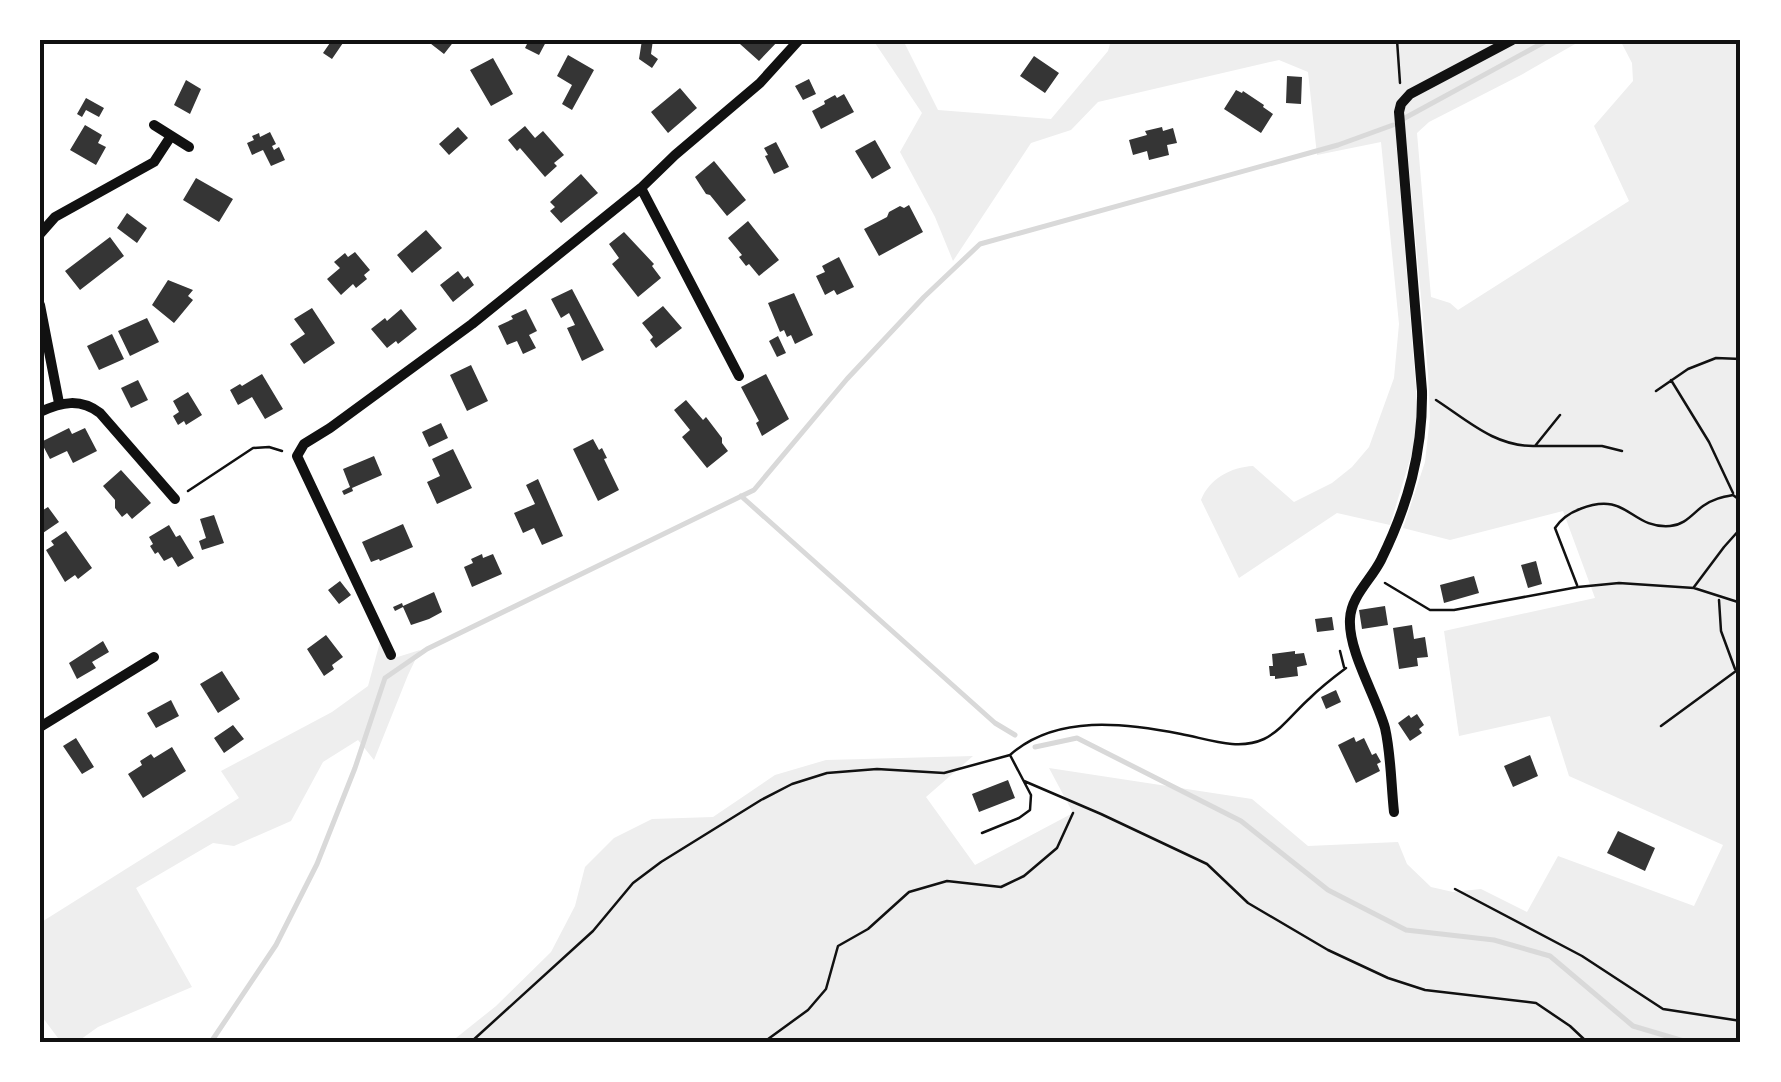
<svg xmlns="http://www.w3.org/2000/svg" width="1781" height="1082" font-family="Bitter,serif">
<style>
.green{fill:#eee}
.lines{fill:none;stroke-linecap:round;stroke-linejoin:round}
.stream{stroke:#d9d9d9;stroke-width:5}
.building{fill:#353535}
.path{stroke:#111;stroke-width:2.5}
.minor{stroke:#111;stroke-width:10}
.neatline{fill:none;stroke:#111;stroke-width:4}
</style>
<rect width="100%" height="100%" fill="#fff"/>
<!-- green -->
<path class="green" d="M873,40h30l35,70 113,9 57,-68 3,-11h471l-61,35 -92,47 -12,11 14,164 19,6 8,7 171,-109 -35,-75 39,-45 -1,-18 -12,-23h121v1002h-1290l45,-36 55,-54 24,-46 10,-39 29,-29 38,-19 61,-2 62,-42 51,-15 147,-4 -47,41 49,68 98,-52 -24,-45 203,31 56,47 90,-4 9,22 24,23 22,5 28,-3 46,23 31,-56 136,50 29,-61 -154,-69 -19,-60 -91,20 -15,-105 151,-33 -32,-87 -113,29 -47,-12 22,-66 5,-45 -2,-44 -22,-237 -10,3 22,275 -3,29 -25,82 -53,-12 -98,65 -38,-78c8,-21 30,-33 52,-34l41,36 38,-19 20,-16 17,-20 25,-69 5,-54 -18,-182 -64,13 -9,-83 -29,-12 -181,42 -27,28 -40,13 -78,118 -18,-44 -35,-65 22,-39z
M380,642l8,18 32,-10 -12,25 -34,85 -16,-20 -35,22 -32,59 -57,25 -21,-3 -77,45 56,99 -94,40 -21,15h-16l-21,-28v-91l199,-125 -18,-27 111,-59 36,-26z"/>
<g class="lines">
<!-- stream -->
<path class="stream" d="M1403,119l145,-79
M741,496l254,227 20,12
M1035,747l42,-9 164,83 87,69 78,40 88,10 56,16 83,70 54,16
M211,1042l65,-97 41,-81 38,-96 30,-90 42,-29 327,-159 93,-111 77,-82 56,-53 358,-99 55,-20"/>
</g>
<!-- building -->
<path class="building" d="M332,40h13l-13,19 -9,-6z
M426,40h29l-11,14z
M529,40h18l-8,15 -14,-7z
M642,40h11l-2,14 7,5 -6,9 -13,-9z
M743,40h36l-20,21 -19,-17z
M568,55l26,15 -22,40 -10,-6 10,-19 -15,-9z
M1034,56l25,17 -14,20 -25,-17z
M493,58l20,36 -22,12 -21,-36z
M1287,76l15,1 -1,27 -15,-1z
M809,79l7,15 -13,6 -8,-14z
M186,80l15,9 -11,25 -16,-9z
M680,88l17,20 -29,25 -17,-21z
M1236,90l6,3 1,-2 21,14 -1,2 10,7 -12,19 -37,-24z
M844,94l10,18 -33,17 -9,-18 13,-7 -1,-3 11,-6 2,3z
M86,98l18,10 -5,9 -13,-7 -4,7 -5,-3z
M85,125l17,10 -4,8 8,4 -10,18 -26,-15z
M525,126l10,12 8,-7 21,24 -10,8 3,3 -12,11 -25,-29 -3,3 -9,-11z
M458,127l10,11 -19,17 -10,-11z
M1162,127l1,4 10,-3 4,15 -10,2 2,10 -20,5 -2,-9 -14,4 -4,-15 18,-5 -2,-4z
M270,132l6,12 -4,2 2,4 5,-3 6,13 -14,6 -8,-16 -11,5 -5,-12 7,-3 -2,-4 7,-3 1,4z
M875,140l16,28 -19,11 -17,-28z
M776,142l13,25 -15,7 -9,-18 3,-1 -4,-7z
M714,161l32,39 -19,16 -17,-21 -4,-1 -11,-17z
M581,174l17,19 -37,30 -11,-12 5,-4 -5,-5z
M196,178l37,21 -14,23 -36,-22z
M909,205l14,27 -44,24 -15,-27 23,-12 2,-5 11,-6 4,2z
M127,213l20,15 -10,15 -20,-15z
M748,221l31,39 -20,16 -10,-12 -3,2 -7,-9 3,-2 -14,-17z
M426,230l16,18 -30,25 -15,-18z
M624,232l30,32 -2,2 9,12 -23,19 -26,-33 7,-6 -10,-14z
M110,237l14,19 -44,34 -15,-19z
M355,252l15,18 -6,5 3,4 -11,9 -3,-4 -12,11 -14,-16 13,-11 -6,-6 11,-9 3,4z
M839,257l15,30 -17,8 -3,-5 -9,5 -9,-19 9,-4 -3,-6z
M458,271l6,8 4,-3 6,9 -21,17 -13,-17z
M168,280l25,10 -5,6 5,4 -19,23 -22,-18z
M572,289l32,61 -22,11 -15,-33 8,-3 -6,-12 -8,5 -10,-19z
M794,293l19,42 -18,9 -4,-9 -4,2 -3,-7 -4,2 -12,-29z
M663,306l19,22 -26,20 -6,-8 3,-3 -11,-14z
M312,308l23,35 -31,21 -14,-20 15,-10 -11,-15z
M401,309l16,20 -19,15 -2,-3 -9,7 -16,-19 14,-11 2,3z
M526,309l11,22 -8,4 7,13 -13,6 -6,-13 -10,4 -9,-19 15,-7 -2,-3z
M147,318l12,24 -29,14 -12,-25z
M112,334l12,25 -25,11 -12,-24z
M778,336l8,17 -9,4 -8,-16z
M471,365l17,36 -21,10 -17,-36z
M262,374l21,35 -18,10 -13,-22 -14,8 -8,-15 10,-6 2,2z
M766,374l23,45 -27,17 -6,-13 3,-2 -18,-34z
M138,380l10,20 -17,8 -10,-20z
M188,392l14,23 -16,10 -2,-4 -6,4 -5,-9 6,-4 -6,-11z
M686,400l17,20 3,-3 16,21v5l6,8 -21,17 -25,-31 8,-7 -16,-20z
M441,423l7,15 -19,9 -7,-15z
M69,428l3,6 13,-6 12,23 -24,12 -6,-12 -17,8 -9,-17z
M593,439l6,11 3,-2 5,10 -3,1 15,31 -21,11 -25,-52z
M453,449l19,39 -35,16 -10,-22 13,-6 -8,-17z
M374,456l8,19 -30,13 1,3 -9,4 -2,-4 8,-4 -7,-18z
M121,470l30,33 -19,16 -5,-6 -5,4 -7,-9v-8l-12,-14z
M538,479l25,57 -21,9 -8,-17 -11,5 -9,-20 21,-9 -9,-19z
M48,507l11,15 -19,13v-23z
M214,515l10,28 -22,7 -3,-9 7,-3 -6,-19z
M403,524l10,23 -33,14 -1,-2 -8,3 -9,-20z
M169,525l7,12 4,-2 14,23 -16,9 -6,-10 -8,4 -6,-9 -3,2 -5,-8 3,-2 -4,-7z
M66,531l26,37 -14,11 -3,-4 -10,7 -19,-32 8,-5 -3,-4z
M482,554l1,4 10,-4 9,20 -30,13 -8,-20 9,-4 -2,-4z
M1536,561l6,23 -14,4 -7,-23z
M1474,576l5,17 -35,10 -4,-18z
M340,581l11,14 -12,9 -11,-14z
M434,592l8,20 -13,7 -18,6 -8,-18 -8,4 -2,-4 9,-4 1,3z
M1385,606l3,19 -26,4 -3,-19z
M1332,617l2,13 -17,2 -2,-13z
M1412,625l2,14 11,-2 3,20 -11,1 1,8 -19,3 -6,-41z
M326,635l17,22 -11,8 2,4 -10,7 -17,-27z
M103,641l6,11 -17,10 4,6 -19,11 -8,-16z
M1295,651v3l9,-1 3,12 -10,2 1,9 -23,3v-3h-5l-1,-10h4l-1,-12z
M222,671l18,28 -22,14 -18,-29z
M1336,690l5,12 -15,7 -5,-12z
M171,700l8,16 -23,12 -9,-15z
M1417,714l7,11 -5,4 3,4 -12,8 -12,-18 11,-8 2,3z
M233,725l11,14 -20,14 -10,-15z
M1354,737l2,5 8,-4 8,17 4,-2 5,9 -4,2 3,7 -24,12 -18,-38z
M76,738l18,29 -12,7 -19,-28z
M172,747l14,24 -43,27 -15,-24 14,-9 -2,-4 11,-7 3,4z
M1530,755l8,21 -25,11 -9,-21z
M1008,780l7,18 -36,14 -7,-18z
M1618,831l37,17 -10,23 -38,-18z"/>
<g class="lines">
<!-- path -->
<path class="path" d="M1397,40l3,43
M1671,380l38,62 24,51
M1656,391l32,-22 28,-11 25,1
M1436,400c31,20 59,47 99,46l25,-31
M1536,446h66l20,5
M188,491l65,-43 16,-1 13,4
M1385,583l45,27h24l124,-23 41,-4 75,5 47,15
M1577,585l-22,-57c6,-9 14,-15 25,-19 48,-19 50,20 90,17 15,-1 22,-12 33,-20 10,-7 19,-9 30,-11l8,6
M1694,587l30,-40 17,-19
M1719,600l2,31 14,38
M1340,651l4,16
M1661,726l75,-55 5,-1
M1024,781l77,33 106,50 41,39 80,47 60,28 37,12 111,13 34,23 17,16
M982,833l37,-15 11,-8 1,-15 -21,-40c46,-41 115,-32 171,-21 27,5 57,17 83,5 17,-8 32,-29 46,-41 11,-11 24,-21 36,-30
M1455,889l127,67 81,53 78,12
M471,1042l122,-111 40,-48 28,-21 100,-62 31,-16 35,-11 50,-4 67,4 66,-18
M764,1042l44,-32 18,-21 12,-43 30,-17 41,-37 38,-11 54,6 23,-11 33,-28 16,-35"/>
<!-- minor -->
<path class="minor" d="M154,125l35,22
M641,188l98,188
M40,234l15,-17 99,-55 17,-26
M40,305l19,98
M40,412c22,-10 40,-14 60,1l75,86
M391,655l-94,-199 7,-12 26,-16 142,-104 169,-136 34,-33 85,-72 39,-43
M40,727l114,-70
M1394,812c-3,-28 -3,-58 -9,-84 -9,-32 -37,-77 -35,-109 1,-23 21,-39 31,-59 27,-55 42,-108 41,-169l-23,-279 2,-8 9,-10 102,-54"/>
</g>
<!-- border -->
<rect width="1781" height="1082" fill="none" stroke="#ffffff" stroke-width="85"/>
<rect x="42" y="42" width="1696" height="998" class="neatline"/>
</svg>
